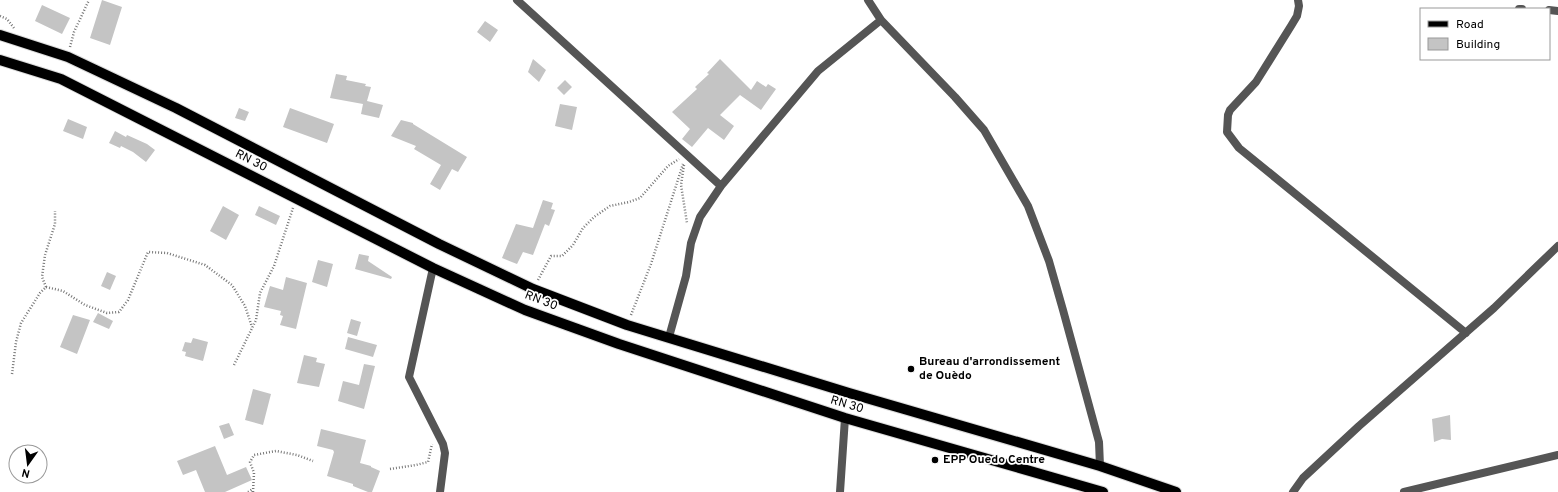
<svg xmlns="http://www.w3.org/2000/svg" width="1558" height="492" font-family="Overpass,sans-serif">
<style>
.building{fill:#c4c4c4}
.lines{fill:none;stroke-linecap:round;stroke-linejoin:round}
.primary-casing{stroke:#dbdbdb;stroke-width:12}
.path{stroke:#777;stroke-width:2.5;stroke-dasharray:1 2;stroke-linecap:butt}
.street{stroke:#555;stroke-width:8}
.primary{stroke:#000;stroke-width:10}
.poi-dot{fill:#000;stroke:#fff;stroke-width:1.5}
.labels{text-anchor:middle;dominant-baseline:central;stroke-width:3.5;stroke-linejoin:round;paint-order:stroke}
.street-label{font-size:12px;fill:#000;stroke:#fff}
.poi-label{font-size:12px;font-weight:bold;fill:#000;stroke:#fff;text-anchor:start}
</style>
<rect width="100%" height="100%" fill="#fff"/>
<!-- building -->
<path class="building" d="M102,0l20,7 -12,38 -20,-7z
M42,5l28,13 -8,16 -27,-13z
M485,21l13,9 -8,12 -13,-10z
M533,59l13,11 -7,12 -11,-10z
M720,59l31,31 6,-9 9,6 2,-3 8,5 -15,21 -21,-15 -20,20 14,11 -10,14 -16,-12 -16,19 -10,-8 8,-10 -18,-17 25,-23 -2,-2 14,-13 -2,-1z
M336,74l11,2 -1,4 20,4 -1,2 6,1 -4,14 16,4 -4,13 -18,-4 2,-10 -33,-6z
M565,80l7,7 -8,8 -7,-7z
M560,104l17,3 -5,23 -17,-4z
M239,108l10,4 -4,9 -10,-3z
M290,108l44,16 -7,19 -44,-16z
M68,119l19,8 -4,12 -20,-8z
M401,120l12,3v1l54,33 -9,15 -6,-3 -12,21 -10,-6 11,-19 -27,-16 2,-3 -25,-10z
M115,131l11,6 1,-2 20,9 8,6 -9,12 -13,-10 -12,-6 -1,2 -11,-5z
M543,200l10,3 -2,6 4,1 -6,16 -4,-2 -12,31 -10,-3 -6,12 -15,-6 14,-34 17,4z
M223,206l16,9 -13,25 -16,-9z
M259,206l21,10 -4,9 -21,-10z
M359,254l10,2 -1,5 24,16 -1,2 -36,-10z
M318,260l15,4 -6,23 -15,-5z
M107,272l9,4 -6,14 -9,-4z
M286,277l21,6 -11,46 -16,-4 3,-9 -3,-1 1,-4 -17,-4 6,-21 13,4z
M98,313l15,8 -4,8 -16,-7z
M73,315l17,5 -13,34 -17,-7z
M351,319l10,3 -4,14 -10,-3z
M348,337l29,8 -4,12 -28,-8z
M193,338l15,4 -5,19 -18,-5 1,-4 -4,-1 3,-9 6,1z
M304,355l13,3 -1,4 9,2 -6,23 -22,-4z
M364,364l11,2 -11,43 -26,-8 5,-20 16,4z
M253,389l18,5 -8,31 -18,-5z
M1450,415l1,25 -9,-1 -8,3 -2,-23z
M229,423l5,12 -10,4 -5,-13z
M321,429l45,11 -6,23 11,3v1l9,4 -8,21h-4l-15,-6v-2l-26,-8 7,-24 -1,-2 -16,-4z
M215,446l12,29 19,-8 6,13 -27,12h-20l-9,-22 -13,5 -6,-14z"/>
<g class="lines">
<!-- primary casing -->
<g class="primary-casing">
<path id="primary" d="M0,35l68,22 108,51 263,136 94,45 94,36 222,68 251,73 76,26
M0,60l61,19 372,189 92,42 94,34 226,74 258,74"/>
</g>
<!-- path -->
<path class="path" d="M0,16l7,3 7,9
M70,47l4,-15 15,-32
M684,165l-3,20 6,38
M538,280l13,-24h11l11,-11 10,-17 11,-11 16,-11 19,-4 11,-4 28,-32 11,-7
M46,287l-4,-10 3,-22 10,-31v-13
M631,315l20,-51 32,-100
M234,365l22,-45 4,-27 14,-27 19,-58
M12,374l4,-32 5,-19 19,-30 6,-6 17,4 22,14 22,8 12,-1 9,-12 20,-48 19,1 38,12 27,20 13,21 7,21
M390,469l26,-4 12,-3 4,-18
M248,492l5,-3
M253,492l1,-19 -4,-11 4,-7 22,-4 21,4 16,6"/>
<!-- street -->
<path class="street" d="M517,0l204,186
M868,0l13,20 74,77 29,33 44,76 21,55 14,49 36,132 1,24
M1298,0l1,6 -2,10 -6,10 -35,56 -26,28 -2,5 -1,17 12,16 227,185
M1519,9h3
M1549,10l9,1
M433,268l-24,109 34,67 2,9 -5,39
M669,337l17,-61 5,-33 9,-26 21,-31 97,-115 63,-51
M840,492l5,-74
M1293,492l10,-14 56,-52 135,-118 64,-62
M1404,492l154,-37"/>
<!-- primary -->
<use href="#primary" class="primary"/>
</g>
<!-- markers -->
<g class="poi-dot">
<circle cx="911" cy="369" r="4"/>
<circle cx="935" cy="460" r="4"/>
</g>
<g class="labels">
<!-- street labels -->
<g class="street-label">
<text transform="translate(251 161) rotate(27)">RN 30</text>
<text transform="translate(541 301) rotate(21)">RN 30</text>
<text transform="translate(847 405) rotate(17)">RN 30</text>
</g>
<!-- poi labels -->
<g class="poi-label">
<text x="919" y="362">Bureau d'arrondissement<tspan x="919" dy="14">de Ouèdo</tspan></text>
<text x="943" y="460">EPP Ouedo Centre</text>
</g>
</g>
<!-- legend -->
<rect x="1420" y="8" width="130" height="52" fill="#ffffff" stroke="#999999"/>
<rect x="1428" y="21" width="20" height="6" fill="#000000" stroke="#999999"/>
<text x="1456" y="28" font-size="12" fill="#000000">Road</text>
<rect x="1428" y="38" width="20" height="12" fill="#c4c4c4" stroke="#999999"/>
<text x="1456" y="48" font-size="12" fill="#000000">Building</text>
<!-- north arrow -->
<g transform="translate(28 464) rotate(194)"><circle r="19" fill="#ffffff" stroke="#999999"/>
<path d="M0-3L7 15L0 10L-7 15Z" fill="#000000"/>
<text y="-6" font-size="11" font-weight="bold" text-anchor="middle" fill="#000000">N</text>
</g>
</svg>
